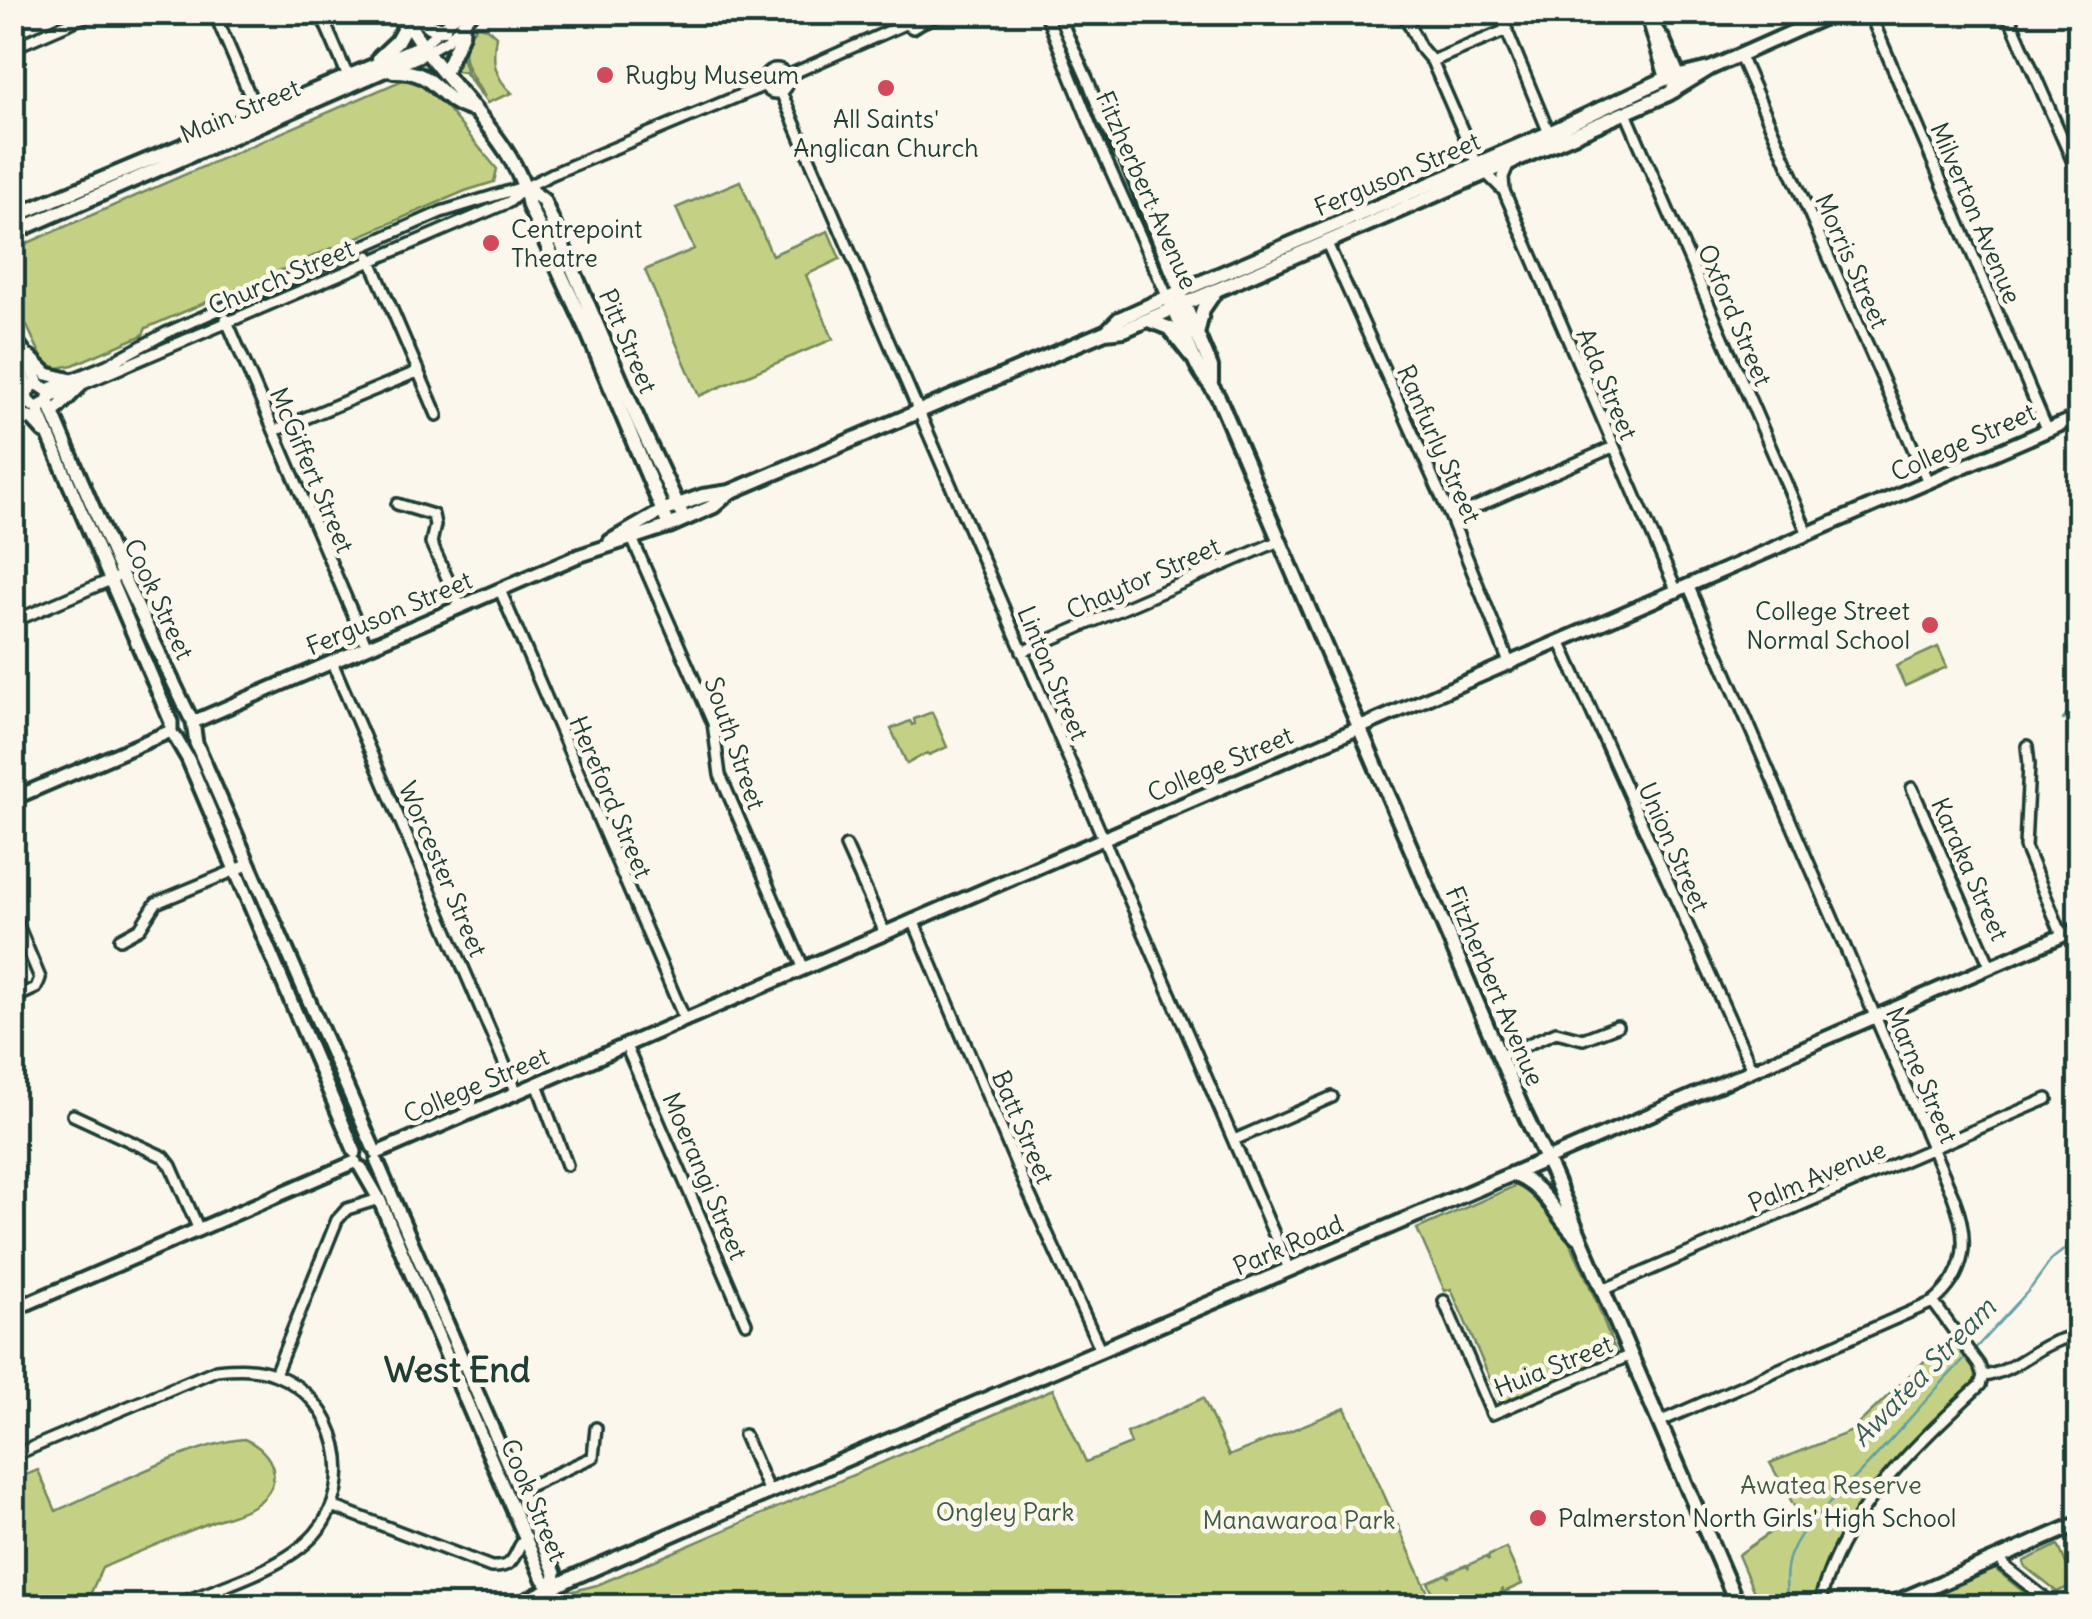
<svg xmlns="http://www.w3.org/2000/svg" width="2092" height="1619" font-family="Delius,sans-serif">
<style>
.green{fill:#c4d185;stroke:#72875c;stroke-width:2.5}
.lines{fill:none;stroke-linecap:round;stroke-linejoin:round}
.stream{stroke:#639ea4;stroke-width:2.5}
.minor-casing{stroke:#1f3d34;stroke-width:16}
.tertiary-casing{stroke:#1f3d34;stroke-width:19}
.secondary-casing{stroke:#1f3d34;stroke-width:20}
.minor{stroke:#fbf7ec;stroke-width:9}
.tertiary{stroke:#fbf7ec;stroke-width:11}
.secondary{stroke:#fbf7ec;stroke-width:12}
.poi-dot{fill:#d1495b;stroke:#fbf7ec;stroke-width:4}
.labels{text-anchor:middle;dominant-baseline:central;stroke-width:9;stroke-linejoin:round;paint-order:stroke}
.poi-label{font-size:25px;fill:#1f3d34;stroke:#fbf7ec;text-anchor:start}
.street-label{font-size:25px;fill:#1f3d34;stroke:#fbf7ec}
.park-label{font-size:25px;fill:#405b44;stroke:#fbf7ec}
.water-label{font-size:28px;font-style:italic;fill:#365d59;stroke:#fbf7ec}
.district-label{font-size:35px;font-weight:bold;fill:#1f3d34;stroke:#fbf7ec}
</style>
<rect width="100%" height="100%" fill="#fbf7ec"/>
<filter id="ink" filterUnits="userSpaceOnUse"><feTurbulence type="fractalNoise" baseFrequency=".01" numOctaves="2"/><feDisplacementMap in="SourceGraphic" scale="20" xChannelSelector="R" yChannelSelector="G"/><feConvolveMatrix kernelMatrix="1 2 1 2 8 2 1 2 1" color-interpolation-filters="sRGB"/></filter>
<g filter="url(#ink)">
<!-- green -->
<path class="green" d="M477,26l10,2 9,8c-4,23 -3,40 16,57l-25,10 -23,-31 -8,-1 -4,-7 4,-8 6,1 6,19 17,21c-15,-23 -34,-48 -8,-71z
M405,79l20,3 72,87 -3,13 -29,9 -319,137 -3,7 -70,30 -15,3 -14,-6c-14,-31 -44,-81 -28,-114z
M740,181l32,74 56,-24 12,28 -34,16 27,64 -134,57 -54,-126 49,-21 -18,-41z
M1938,647l9,20 -42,19 -9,-20z
M932,712l15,35 -18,8 -2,-2 -20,11 -16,-35 19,-8 2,4 3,-1 -1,-5z
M1517,1185c47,14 82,127 100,170l-116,49 -50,-115 -6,2 -28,-62z
M1955,1332l28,44 -81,85 -57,77 -26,68h-59l-22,-51 60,-42 -28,-50 80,-31z
M1053,1389l33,73 45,-18 -4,-11 76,-35 26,58 116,-48 89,198h-859l-6,-14 28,-7z
M244,1439c30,12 43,45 11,66 -13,8 -30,12 -44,17 -36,15 -73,30 -109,46l-17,38h-72v-126l25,-10 18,41c50,-22 138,-68 188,-72z
M2058,1545l17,39 -18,8 -33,-26v-5z
M1506,1548l16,36 -18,8 -2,-4v5l-18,8 -3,-4 1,4 -12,5h-31l-11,-24 18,-8 3,4 -1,-5 18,-8 3,4 -1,-4 18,-8 3,4 -1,-5z
M1995,1569l46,37h-132z"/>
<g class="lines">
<!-- stream -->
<path class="stream" d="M2063,720l17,-29
M1973,1351l58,-63 21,-29 13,-10 15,-27
M1788,1606c-2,-17 -4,-36 3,-53 13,-31 38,-48 60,-71 40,-40 76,-85 116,-126"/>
<!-- minor casing -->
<g class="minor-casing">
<path id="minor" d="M214,12l43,100
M320,12l27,62
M905,12v12l8,4 8,-5 -1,-11
M1045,12l45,112 78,174
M1057,12l32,71 14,38 22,39 55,133
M1403,12l17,35 12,14 45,103 27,27
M1499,12l50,121
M1869,12l178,417
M2007,12l73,166
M921,23l24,-11
M421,46l40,-34
M12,48l83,-36
M426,52l21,-12 27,-28
M1740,56l188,426
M1432,61l75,-31
M764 81a12 12 0 1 1 24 0a12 12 0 1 1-24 0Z
M787,76l118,-52
M781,92l508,1177
M1626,113l182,421
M1509,163l-6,14 1,14 173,401
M1326,241l125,277 59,147
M369,256l68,159
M226,319l141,328
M48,389l59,-24 59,-32 275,-121 82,-25
M50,398l459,-196 17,-15 26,-13 213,-89
M274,431l145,-60
M397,504l36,11 2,10 -4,18 29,63
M1451,518l162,-71
M631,536l82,187 7,52 84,194
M500,590l185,430
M12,622l103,-44
M1560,641l192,428
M1022,652l257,-111
M332,662l185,431
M2027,746l2,18 -4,83 37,88
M1912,788l78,178
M846,846l39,87
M12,911l28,67 -4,10 -24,11
M913,920l109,258 78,171
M120,939l20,-11 16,-25 94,-39
M626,1046l120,277
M1501,1056l55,-24 27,7 34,-13
M537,1084l30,81
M73,1115l91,42 7,9 28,64
M1234,1140l98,-43
M1603,1290l444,-191
M12,1292l7,15
M1444,1301l48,113 139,-59
M275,1374l62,-154 10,-11 32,-10
M1983,1376c32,-4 52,-30 83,-38
M1659,1422l274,-120c36,-30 36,-65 20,-106l-264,-609
M744,1435l25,57
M12,1456l204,-86c21,-2 41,-3 60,5 63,25 83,108 39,159 -32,36 -98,54 -142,72
M518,1491l75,-34 3,-29
M332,1506l159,61c29,1 21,-18 36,-30
M2001,1558l3,8 51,40
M553,1588l9,18
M1819,1606c19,-90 96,-160 161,-221l3,-9 -4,-11 -46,-63"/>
</g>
<!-- tertiary casing -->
<g class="tertiary-casing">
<path id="tertiary" d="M1670,78l41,-10 126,-56
M1673,87l2,3 36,-22
M12,335l14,20 12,29 12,8 -2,10 -11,6 -9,-6 -2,-7 5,-9 7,-2
M15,340v17l13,32
M30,357l17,17 25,6
M12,393l7,-24
M48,402l74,173 68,142
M37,408l134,314v9
M53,413l26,-26
M17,414l15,5 12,13
M610,541l52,-30
M193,722l385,-166 91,-30
M193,722l3,21 177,404
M175,737l13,22 167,393
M12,799l159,-68
M377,1153l1703,-737
M1545,1160l535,-232
M377,1162l178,411 -2,15
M361,1168l18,31 164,380 10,9
M12,1310l343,-148"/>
</g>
<!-- secondary casing -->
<g class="secondary-casing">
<path id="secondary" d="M403,12c29,66 114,123 126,194l59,127 81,193 45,-20 16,-14
M412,12l17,14 15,3
M379,58l18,-17 10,-18
M393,71c45,-1 41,27 77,38
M444,73l18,-39 1,-10
M526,187l17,13 97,225 41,87
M12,217l409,-171
M12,233l414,-181
M1181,296l30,71v15
M1168,298c13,22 18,45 29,67 6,13 16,21 22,34l302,707 32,68 185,432
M1148,320l21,8 23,29
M1107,331l12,-12 69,-31 361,-155 118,-55 -20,-66
M1197,335l6,-26 13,-19
M662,511l41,-15 27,-4 375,-160 19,-2 544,-236 7,-4 4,-12 -16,-38 -11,-15
M1511,1174c32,9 43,40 65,62
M516,1606l58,-29 195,-85 776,-332
M1887,1606l193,-83"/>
</g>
<!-- minor -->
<use href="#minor" class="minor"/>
<!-- tertiary -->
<use href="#tertiary" class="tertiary"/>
<!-- secondary -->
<use href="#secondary" class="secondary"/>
</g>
</g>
<!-- markers -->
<g class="poi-dot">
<circle cx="605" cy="75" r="10"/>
<circle cx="886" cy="88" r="10"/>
<circle cx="491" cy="243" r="10"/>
<circle cx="1930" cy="625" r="10"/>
<circle cx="1538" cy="1518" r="10"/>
</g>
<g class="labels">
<!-- poi labels -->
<g class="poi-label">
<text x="625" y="75">Rugby Museum</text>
<text x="886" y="119" text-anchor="middle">All Saints'<tspan x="886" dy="29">Anglican Church</tspan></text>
<text x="511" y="229">Centrepoint<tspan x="511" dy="29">Theatre</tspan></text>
<text x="1910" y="611" text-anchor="end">College Street<tspan x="1910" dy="29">Normal School</tspan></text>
<text x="1558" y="1518">Palmerston North Girls' High School</text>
</g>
<!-- street labels -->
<g class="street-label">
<text transform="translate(240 111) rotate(-23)">Main Street</text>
<text transform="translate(1397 174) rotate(-23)">Ferguson Street</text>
<text transform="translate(1147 190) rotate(66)">Fitzherbert Avenue</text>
<text transform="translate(1976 213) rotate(67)">Milverton Avenue</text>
<text transform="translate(1852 261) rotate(66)">Morris Street</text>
<text transform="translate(281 277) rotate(-23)">Church Street</text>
<text transform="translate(1735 315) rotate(67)">Oxford Street</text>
<text transform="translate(628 341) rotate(67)">Pitt Street</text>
<text transform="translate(1607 384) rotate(67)">Ada Street</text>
<text transform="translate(1963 442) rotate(-24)">College Street</text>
<text transform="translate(1439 444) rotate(66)">Ranfurly Street</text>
<text transform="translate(312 470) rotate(67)">McGiffert Street</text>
<text transform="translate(1143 578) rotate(-24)">Chaytor Street</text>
<text transform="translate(159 599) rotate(65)">Cook Street</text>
<text transform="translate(389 613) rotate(-23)">Ferguson Street</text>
<text transform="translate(1053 673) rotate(67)">Linton Street</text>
<text transform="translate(735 743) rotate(71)">South Street</text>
<text transform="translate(1220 764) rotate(-23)">College Street</text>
<text transform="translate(611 797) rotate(67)">Hereford Street</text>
<text transform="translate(1674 847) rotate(66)">Union Street</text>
<text transform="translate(443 869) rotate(67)">Worcester Street</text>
<text transform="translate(1970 869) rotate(66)">Karaka Street</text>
<text transform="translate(1495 986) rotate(67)">Fitzherbert Avenue</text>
<text transform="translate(1922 1075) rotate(67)">Marne Street</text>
<text transform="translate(476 1085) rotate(-23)">College Street</text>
<text transform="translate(1023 1127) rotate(67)">Batt Street</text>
<text transform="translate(705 1176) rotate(67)">Moerangi Street</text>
<text transform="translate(1817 1176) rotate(-23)">Palm Avenue</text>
<text transform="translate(1288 1245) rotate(-23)">Park Road</text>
<text transform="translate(1553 1366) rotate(-22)">Huia Street</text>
<text transform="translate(534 1500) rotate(67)">Cook Street</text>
</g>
<!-- park labels -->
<g class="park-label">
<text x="1831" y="1485">Awatea Reserve</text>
<text x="1005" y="1512">Ongley Park</text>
<text x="1299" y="1520">Manawaroa Park</text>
</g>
<!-- water labels -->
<g class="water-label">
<text transform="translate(1923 1372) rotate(-46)">Awatea Stream</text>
</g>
<!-- district labels -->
<g class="district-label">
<text x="457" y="1369">West End</text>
</g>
</g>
<!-- margin -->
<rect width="2092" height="1619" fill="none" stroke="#fbf7ec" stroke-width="50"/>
<rect x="25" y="25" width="2042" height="1569" fill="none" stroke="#1f3d34" stroke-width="4" filter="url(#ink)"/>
</svg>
